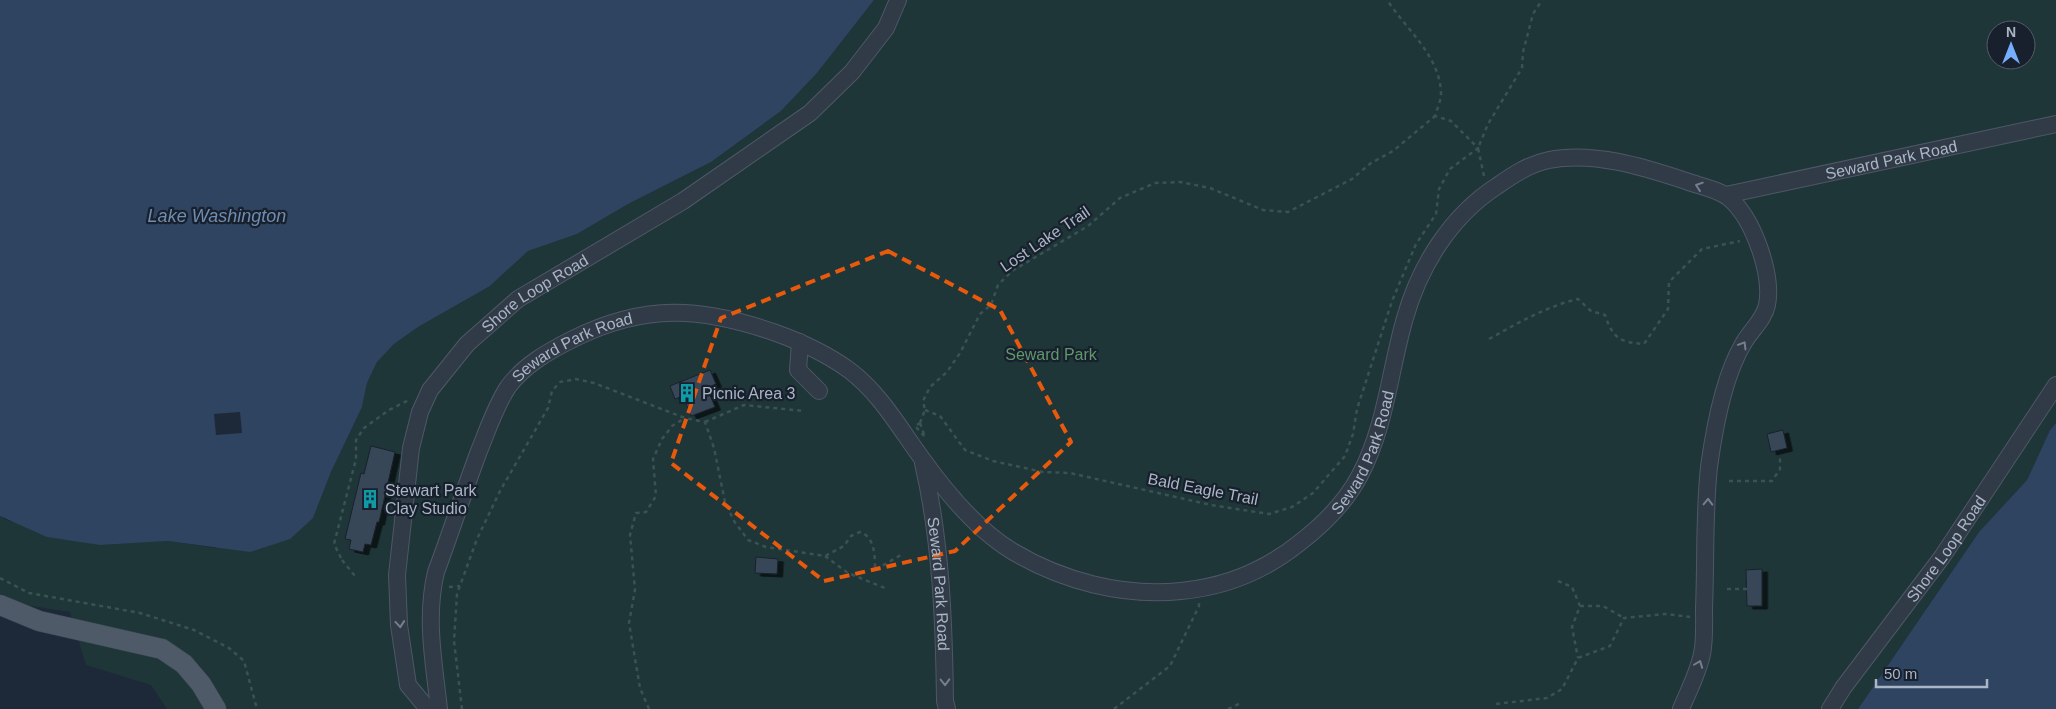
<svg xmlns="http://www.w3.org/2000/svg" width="2056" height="709" font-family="Helvetica,sans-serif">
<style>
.green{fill:#1f3639;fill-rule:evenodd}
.water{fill:#2f4461}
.pier{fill:#1d2938}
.building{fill:#394758;stroke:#19222e;filter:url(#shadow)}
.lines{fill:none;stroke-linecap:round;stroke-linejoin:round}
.minor-casing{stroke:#4e5866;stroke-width:18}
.major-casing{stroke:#3a4451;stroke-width:21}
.path{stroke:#3a5253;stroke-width:2.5;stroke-dasharray:4 4;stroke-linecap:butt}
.minor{stroke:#313b48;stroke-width:16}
.major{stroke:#4e5a68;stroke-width:20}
.oneway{stroke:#747e8d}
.marked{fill:none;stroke:#e8590c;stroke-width:4;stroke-dasharray:10 6;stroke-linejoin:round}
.labels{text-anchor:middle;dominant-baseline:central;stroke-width:4.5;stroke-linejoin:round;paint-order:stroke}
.street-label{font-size:16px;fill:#aab5c5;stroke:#17202c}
.park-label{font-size:16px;fill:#60976c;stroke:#17202c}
.poi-label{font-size:16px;fill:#aab5c5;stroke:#17202c;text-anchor:start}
.water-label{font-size:18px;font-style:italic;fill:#6f8db1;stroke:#17202c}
</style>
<defs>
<filter id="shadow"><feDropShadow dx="5.5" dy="3" stdDeviation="0" flood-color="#0009"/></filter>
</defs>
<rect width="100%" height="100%" fill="#1d2938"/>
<!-- green -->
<path class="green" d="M874,0h1182v423l-6,7 -23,50 -48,52 -121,177h-1691l-16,-24 -65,-20 -16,-53 -70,-11v-85l6,4 94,25 68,-4 47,7 98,-30 18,-46 31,-65 5,-24 10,-21 17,-18 24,-17 72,-41 38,-35 49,-17 51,-30 83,-42 70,-51 36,-38zM1996,30h30v30h-30z"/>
<!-- water -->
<path class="water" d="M0,0h874l-57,73 -36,38 -70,51 -83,42 -51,30 -49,17 -38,35 -72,41 -24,17 -17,18 -10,21 -5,24 -31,65 -18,46 -23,21 -40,13 -82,-11 -68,4 -53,-8 -47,-21z
M2056,423v286h-198l121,-177 48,-52 23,-50z"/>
<!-- pier -->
<path class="pier" d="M240,412l2,21 -26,2 -2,-21z"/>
<!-- building -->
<path class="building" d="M710,370l6,14 -9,4 8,19 -24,9 -8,-20 -8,3 -5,-13z
M1783,430l4,18 -16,4 -4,-18z
M371,446l24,6 -16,70h-2l-6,23 -6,-1 -2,8 -14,-3 2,-9 -6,-1 16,-66 3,1z
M756,557l22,2 -1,15 -22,-1z
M1762,569v37h-15l-1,-36z"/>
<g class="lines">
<!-- minor casing -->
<g class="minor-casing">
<g id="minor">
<path id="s1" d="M1726,195l330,-71"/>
<path d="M800,342l-2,28 21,21"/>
<path id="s2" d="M923,463c18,78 21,158 22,238l2,8"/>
<path id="s3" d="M428,709l-20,-24 -9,-60 -2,-50 14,-127 9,-36 10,-22 37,-46 51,-45 165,-98 127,-88 42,-41 34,-44 12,-28"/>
<path id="s4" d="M439,709c-5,-46 -14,-91 -3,-137 15,-40 28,-81 43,-121 9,-22 16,-44 29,-64 16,-22 41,-36 65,-48 72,-36 129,-32 203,-6 25,9 51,21 73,37 32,24 51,59 74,90 23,32 56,71 89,91 50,30 111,46 169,40 43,-4 83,-20 117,-47 25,-19 48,-42 62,-69 26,-49 30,-106 45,-157 15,-53 46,-102 92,-132 16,-11 32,-22 52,-26 44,-9 95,7 137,21 13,5 32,8 43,17 24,20 44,76 38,107 -3,15 -17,26 -24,39 -19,32 -29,86 -34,123 -5,46 -3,94 -5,141 0,15 1,32 -2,46 -4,19 -14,38 -21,55"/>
<path id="s5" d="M1830,709l13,-21 99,-131 114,-172"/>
</g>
</g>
<!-- major casing -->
<g class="major-casing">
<path id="major" d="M0,605l39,16 123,28 22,15 17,20 15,25"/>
</g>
<!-- path -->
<path class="path" d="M1484,176l-6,-28 10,-24 34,-56 1,-16 10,-38 9,-14
M1489,339c29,-16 56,-32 89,-40l13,12 14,4c8,24 15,27 39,29l24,-35 1,-27 33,-33 38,-8
M925,410l15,6 25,34 28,11 50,11 27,1 141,32 58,9 23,-7 21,-14 32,-37 8,-22 4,-25 35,-108 24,-57 20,-30 3,-25 11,-20 28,-21 -27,-27 -16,-5c2,-7 6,-15 6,-23 -1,-37 -35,-64 -54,-93
M705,422l39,-17 60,6
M920,423l5,-13 -2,-9 7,-14 17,-15 13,-19 20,-39 11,-9 7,-20 14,-14 76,-45 32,-28 35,-15 25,-1 30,6 53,22 25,2 64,-33 19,-16 22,-12 42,-35
M920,423l5,14 -10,-11z
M1729,481h43l8,-12v-14
M825,556l23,17 37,15
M341,558l-7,-14 22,-85v-19l8,-12 25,-18 20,-10
M342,560l13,16
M0,578l29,15 111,20 54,17 35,18 15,13 13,48
M1558,581l14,6 8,19 -8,21 6,31
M449,587l11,-1
M1727,589h20
M1580,606h23l21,12
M1496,704l51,-6 15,-9 16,-31 32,-12 14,-28 42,-4 24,3
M462,709l-8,-68 3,-47 20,-55 23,-48 48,-83 4,-17 8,-9 16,-3 18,4 91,35 20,4 9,26 11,54 9,19 14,19 18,7 59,9 19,-10 7,-10 9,-4c15,5 15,24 15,38l26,-15
M649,709l-9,-21 -11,-65 6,-33 -5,-55 6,-22 10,-1 10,-16 -3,-37 9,-20 10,-13 13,-8
M1114,709l56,-43 29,-60v-3
M1228,709l13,-6"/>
<!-- minor -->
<use href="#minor" class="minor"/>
<!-- major -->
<use href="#major" class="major"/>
</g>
<!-- one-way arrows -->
<defs><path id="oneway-chevron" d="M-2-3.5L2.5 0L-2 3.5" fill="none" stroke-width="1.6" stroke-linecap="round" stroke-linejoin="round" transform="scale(1.25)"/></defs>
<g class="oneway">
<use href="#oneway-chevron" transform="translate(1699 186) rotate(-161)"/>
<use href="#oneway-chevron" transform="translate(1743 345) rotate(-59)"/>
<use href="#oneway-chevron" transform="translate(1708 502) rotate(-88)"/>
<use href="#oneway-chevron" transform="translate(400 624) rotate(85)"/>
<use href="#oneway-chevron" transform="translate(1699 664) rotate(-69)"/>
<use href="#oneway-chevron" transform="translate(945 682) rotate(89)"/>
</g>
<!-- marked area -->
<path class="marked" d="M888,251l112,59 71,132 -116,109 -131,30 -153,-118 50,-145z"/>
<!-- icons -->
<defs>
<g id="building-bare" transform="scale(1.5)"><path d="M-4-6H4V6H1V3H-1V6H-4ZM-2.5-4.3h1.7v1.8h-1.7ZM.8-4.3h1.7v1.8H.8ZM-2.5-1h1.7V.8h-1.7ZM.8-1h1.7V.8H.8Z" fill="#0f9aa8" stroke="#17202c" stroke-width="2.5" paint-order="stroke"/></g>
</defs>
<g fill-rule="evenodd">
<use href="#building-bare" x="687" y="393"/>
<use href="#building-bare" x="370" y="499"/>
</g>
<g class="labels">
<!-- street labels -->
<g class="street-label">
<text stroke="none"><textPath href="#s1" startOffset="169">Seward Park Road</textPath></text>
<text transform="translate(1045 239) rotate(-34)">Lost Lake Trail</text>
<text stroke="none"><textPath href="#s3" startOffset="475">Shore Loop Road</textPath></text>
<text stroke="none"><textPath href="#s4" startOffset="414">Seward Park Road</textPath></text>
<text stroke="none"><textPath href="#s4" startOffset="1375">Seward Park Road</textPath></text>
<text transform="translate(1203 489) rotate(11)">Bald Eagle Trail</text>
<text stroke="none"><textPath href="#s5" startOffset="198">Shore Loop Road</textPath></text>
<text stroke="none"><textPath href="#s2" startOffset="122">Seward Park Road</textPath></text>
</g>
<!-- park labels -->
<g class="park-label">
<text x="1051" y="354">Seward Park</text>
</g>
<!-- poi labels -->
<g class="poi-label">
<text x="702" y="393">Picnic Area 3</text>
<text x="385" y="490">Stewart Park<tspan x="385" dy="18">Clay Studio</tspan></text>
</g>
<!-- water labels -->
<g class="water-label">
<text x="217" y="216">Lake Washington</text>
</g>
</g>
<!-- north arrow -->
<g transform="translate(2011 45)"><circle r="24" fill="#17202c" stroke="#525c69"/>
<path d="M0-4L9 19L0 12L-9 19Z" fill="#76adff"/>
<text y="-8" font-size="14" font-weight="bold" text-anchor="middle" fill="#aab5c5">N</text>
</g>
<!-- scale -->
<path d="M1876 679v8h111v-8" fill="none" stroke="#aab5c5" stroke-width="2.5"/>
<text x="1884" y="679" font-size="15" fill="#aab5c5" stroke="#17202c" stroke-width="4" paint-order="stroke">50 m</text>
</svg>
